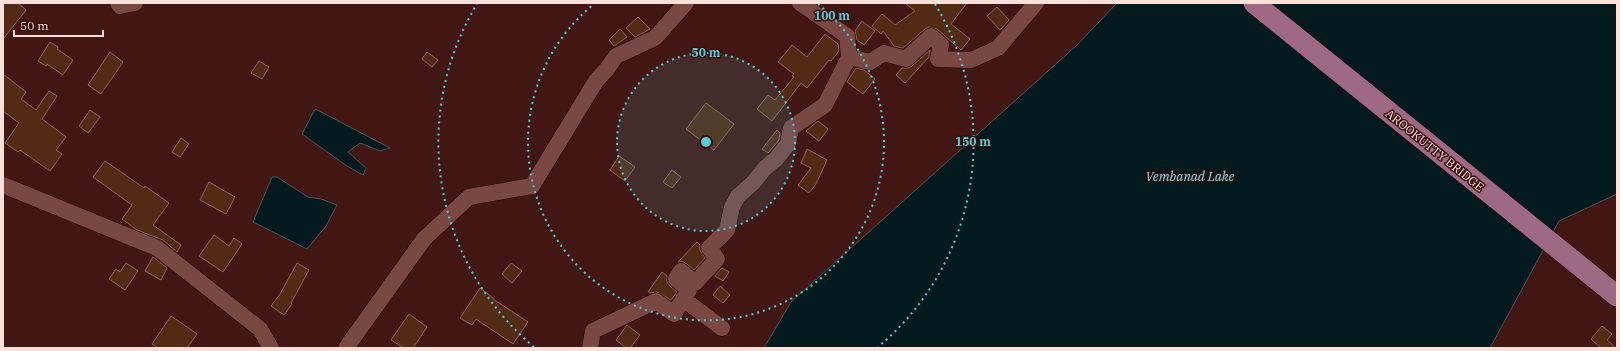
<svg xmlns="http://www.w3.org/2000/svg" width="1620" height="351" font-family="'IBM Plex Serif',serif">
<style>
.water{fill:#021a1d;stroke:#4e5556}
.building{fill:#532a14;stroke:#92644d}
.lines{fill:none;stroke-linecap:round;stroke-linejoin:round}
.minor-casing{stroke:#260001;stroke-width:17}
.major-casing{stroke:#260001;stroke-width:22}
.minor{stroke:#7a4842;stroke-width:16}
.major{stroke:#9d6985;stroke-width:21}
.ring{fill:none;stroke:#53cbdb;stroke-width:2;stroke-dasharray:2 4}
.labels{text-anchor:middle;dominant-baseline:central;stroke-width:3;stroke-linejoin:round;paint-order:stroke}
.street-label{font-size:12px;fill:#fee0db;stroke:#370c09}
.water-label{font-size:13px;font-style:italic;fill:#69e5f6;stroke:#370c09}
.centre{fill:#53cbdb;stroke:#370c09;stroke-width:2}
.ring-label{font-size:12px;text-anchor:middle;font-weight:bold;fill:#53cbdb;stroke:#370c09;stroke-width:3;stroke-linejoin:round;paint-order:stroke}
</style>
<rect width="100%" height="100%" fill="#421612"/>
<!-- water -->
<path class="water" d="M1117,3h500v191l-58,27 -69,127h-726l27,-46 286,-257z
M315,109l10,5 65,34 -10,3 -20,-8 -12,9 18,16 -3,7 -16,-9 -45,-32z
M272,177h5l31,20 13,2 16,6 -11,21 -19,23 -54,-27z"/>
<!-- building -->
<path class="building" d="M3,3h15l8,7 -23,29z
M905,3h62l-16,21 19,15 -9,11 -24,-21 -8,-2 -4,2 -22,19 -9,-2 -11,-15 -2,3 -9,-8 10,-12 13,11 20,-14z
M997,7l12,13 -9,10 -13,-14z
M638,17l12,12 -15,8 -9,-9z
M862,21l13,10 -11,14 -7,-5 -2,-9z
M620,29l7,8 -13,9 -5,-6z
M825,34l13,10 1,7 -8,10 -2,-1 -22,28 -6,-5 -29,38 -15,-12 11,-14 7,5 19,-23 -2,-1 2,-2 -16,-12 14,-17 15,12z
M50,42l8,5 -1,2 16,11 -10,15 -16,-11 -1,2 -8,-5z
M930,50l-1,7 -24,26 -9,-8 6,-7h6l4,-2z
M110,52l13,10 -22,32 -13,-9z
M427,52l11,8 -6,7 -10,-8z
M259,61l10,6 -7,12 -11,-6z
M856,68l8,2 11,9 -12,15 -16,-12z
M3,74l23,18 -5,7 15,11 13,-19 8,5 -15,23 24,18 -10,13 6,4 -12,17 -30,-21 -2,2 -13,-9 14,-20 -16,-12z
M706,103l28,21 -20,26 -28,-21z
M90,110l10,7 -12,16 -9,-7z
M818,121l10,8 -9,12 -13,-10z
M777,130l3,3 -1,7 -11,13 -6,-4z
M181,138l8,6 -9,13 -8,-5z
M807,149l20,11 -11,24 -7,9 -11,-8 13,-17 -10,-5z
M619,156l16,11 -10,14 -15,-11z
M105,161l39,27 1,-2 24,17 -16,22 28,20 -4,7 -14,-12 -26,-10 -15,-11 10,-14 -39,-28z
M672,170l9,7 -9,11 -9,-6z
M209,182l26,15 -9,17 -26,-14z
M214,235l15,11 5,-8 8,6 -19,28 -24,-16z
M697,242l3,3v5l5,8 -11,12 -7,-6 -4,-2h-5z
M153,257l14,11 -6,12 -16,-9z
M126,263l12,8 -13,19 -16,-11 7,-10 4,3z
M297,263l12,7 -18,33 1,1 -8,11 -13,-9 9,-12z
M511,263l11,8 -10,12 -10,-9z
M722,268l7,4 -6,9 -8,-5z
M662,272l5,4v6l3,4 7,6 -6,8 -14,-8 -7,1 -2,-1z
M720,286l10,9 -7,8 -10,-8z
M480,288l13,10v1l35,23 -15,22 -37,-25 -4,6 -12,-7z
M409,314l18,13 -14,21h-9l-13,-8z
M171,316l26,18 -10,14h-29l-6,-4z
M627,325l13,10 -10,13h-4l-10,-8z
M1602,326l10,8 -5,6 9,8h-15l-10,-9z"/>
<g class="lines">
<!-- minor casing -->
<g class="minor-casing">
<path id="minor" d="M118,3l2,3 15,-3
M800,3l47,33 2,21 21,5 14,-9 22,6 25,-23 10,9 -3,14 33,1 27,-12 38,-45
M3,185l154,63 103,81 11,19
M683,299l39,29
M346,348l78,-109 45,-42 63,-11 64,-105 11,-12 9,-13 39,-18 31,-35
M590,348l3,-17 63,-30 18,13 15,-24 -13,-11 5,-8 14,12 22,-24 -8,-11 18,-18 5,-23 6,-11 15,-13 12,-15 11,-9 12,-15 3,-16 34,-23 24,-48"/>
</g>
<!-- major casing -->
<g class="major-casing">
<path id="major" d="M1254,3l363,293"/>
</g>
<!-- minor -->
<use href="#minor" class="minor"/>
<!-- major -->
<use href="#major" class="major"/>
</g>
<!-- distance rings -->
<circle cx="706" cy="142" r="89" fill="#53cbdb" fill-opacity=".12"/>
<g class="ring">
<circle cx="706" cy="142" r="89"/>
<path d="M818 4A178 178 0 1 1 594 4"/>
<path d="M534 347A267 267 0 0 1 477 4M935 4A267 267 0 0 1 878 347"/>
</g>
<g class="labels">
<!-- street labels -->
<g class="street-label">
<text transform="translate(1435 150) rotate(39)">AROOKUTTY BRIDGE</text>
</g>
<!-- water labels -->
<g class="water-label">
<text x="1190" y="176">Vembanad Lake</text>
</g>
</g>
<circle cx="706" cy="142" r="6" class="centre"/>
<g class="ring-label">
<text x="832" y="20">100 m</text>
<text x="706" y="57">50 m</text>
<text x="973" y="146">150 m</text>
</g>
<!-- border -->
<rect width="1620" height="351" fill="none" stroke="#fee0db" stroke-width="8"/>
<!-- scale -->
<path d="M14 30v6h89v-6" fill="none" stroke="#fee0db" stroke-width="2"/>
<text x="20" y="30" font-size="12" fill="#fee0db" stroke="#370c09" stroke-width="3" paint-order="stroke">50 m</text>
</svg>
